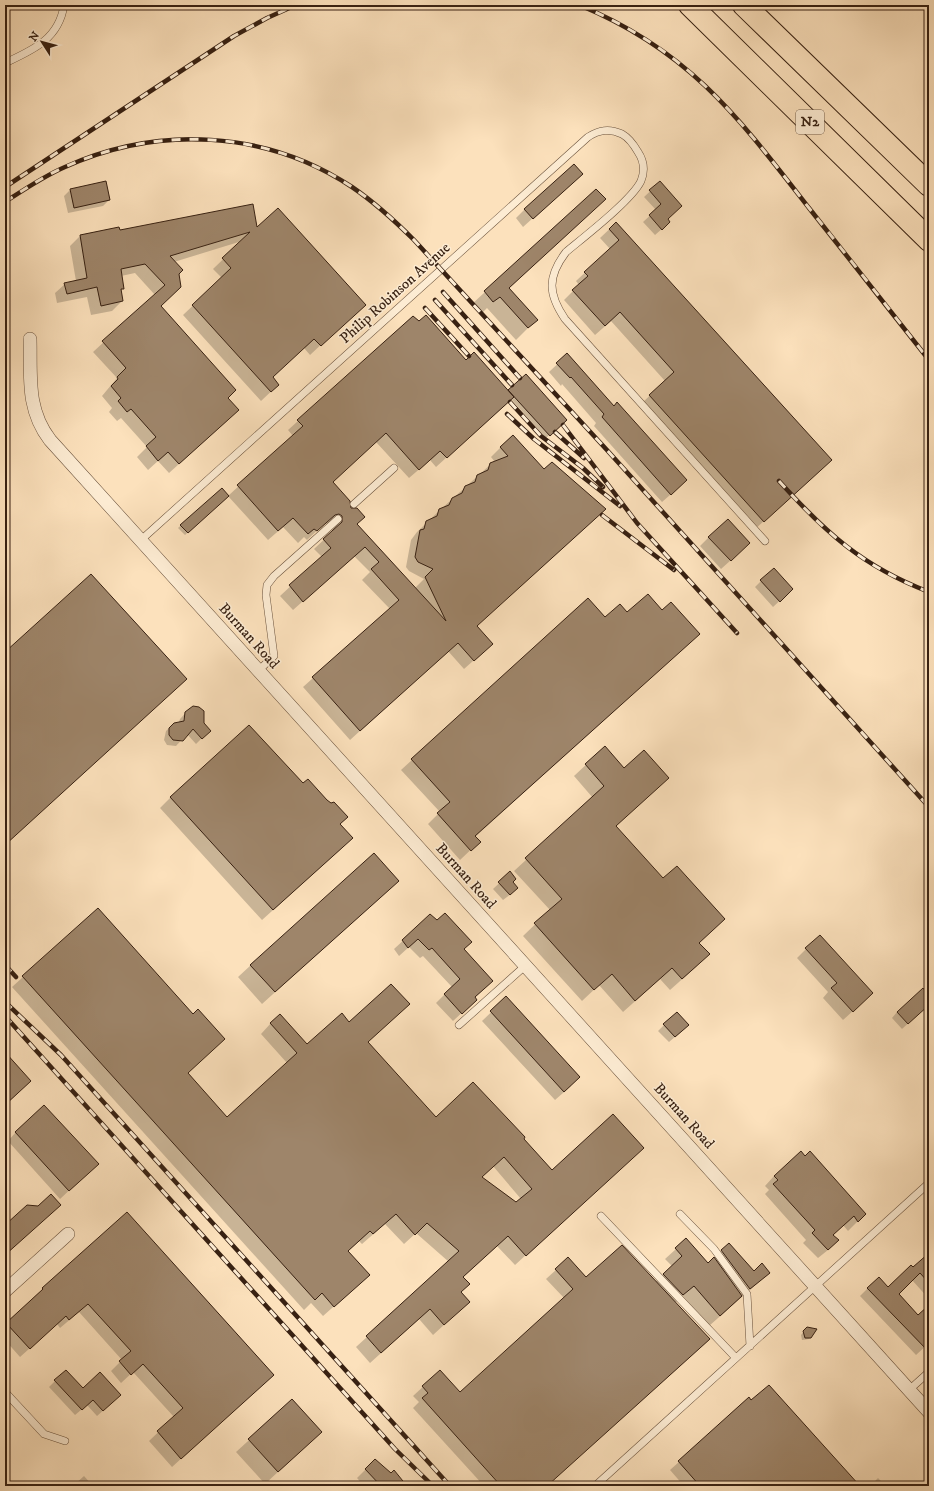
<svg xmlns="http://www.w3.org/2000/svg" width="934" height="1491" font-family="'IM FELL DW Pica',serif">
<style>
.shadow{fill:#0003;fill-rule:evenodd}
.building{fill:#9e856a;stroke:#382112;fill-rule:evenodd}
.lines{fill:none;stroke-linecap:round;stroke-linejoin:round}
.service-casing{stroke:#69513c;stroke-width:8}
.minor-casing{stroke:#69513c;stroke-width:14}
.motorway-casing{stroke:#382112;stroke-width:24}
.service{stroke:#fdecd3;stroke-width:7}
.minor{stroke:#fdecd3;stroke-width:13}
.motorway{stroke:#fce1bc;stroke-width:22}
.rail-casing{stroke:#382112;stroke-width:4.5}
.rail{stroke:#fdecd3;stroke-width:3;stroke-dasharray:9;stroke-linecap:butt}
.labels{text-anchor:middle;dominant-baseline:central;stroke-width:3;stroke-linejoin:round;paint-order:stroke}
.shield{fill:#fdecd3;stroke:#735e4c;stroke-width:1}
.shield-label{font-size:14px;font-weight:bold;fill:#382112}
.street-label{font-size:15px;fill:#382112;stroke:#fdecd3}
</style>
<rect width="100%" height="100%" fill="#fce1bc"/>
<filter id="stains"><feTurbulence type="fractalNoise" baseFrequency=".005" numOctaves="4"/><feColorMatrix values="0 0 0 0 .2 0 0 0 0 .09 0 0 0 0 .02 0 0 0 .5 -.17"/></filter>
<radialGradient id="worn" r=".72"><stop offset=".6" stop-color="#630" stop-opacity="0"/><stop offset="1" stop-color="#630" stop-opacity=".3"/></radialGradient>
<!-- shadow -->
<path class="shadow" d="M660,182l7,37 -4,9 -8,7 -12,-13 13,-12 -12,-13z
M572,183l-49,44 -7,-9 9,-9z
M70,190l39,10 -6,6 -35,7 -4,-17z
M596,190l9,9 -97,90 28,31 -20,20 -29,-32 -6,6 -9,-10z
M616,223l205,246 -67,61 -113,-126 24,-23 -54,-60 -16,14 -31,-35 15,-15 -3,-4 34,-32 -10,-11z
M256,229l98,85 -44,41 -6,-7 -32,29 6,8 -17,16 -78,-86 39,-37 -9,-9 29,-28 -68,21 4,12 -18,32 67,92 1,22 -59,53 -11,-12 -10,9 -11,-13 10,-10 -26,-29 -4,3 -8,-9 3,-4 -10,-12 15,-18 -24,-26 62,-57 -20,-22 -14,3 2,12 -3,3 2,10 -10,10 -21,4 -4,-18 -30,6 -2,-10 10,-9 11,-3 -6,-35 10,-10 39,-4z
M413,317l53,44 42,31 18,-17 40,45 -20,18 -35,-39 -75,68 -6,-7 -21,18 -33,-36 -44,40 18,27 6,16 59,63 9,-9 -15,-8 -3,-4 5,-27 6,-8 23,-22 51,-46 4,-2 -4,-5 21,-21 -36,190 6,27 -18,16 -16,-18 -98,89 -47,-53 87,-78 -28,-29 8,-8 -16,-16 -61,54 -13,-14 42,-39 -8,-8 18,-17 1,-6 -4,-3 -5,1 -17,16 -3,-3 -6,6 -15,-16 -15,13 -40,-44 -43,39 -7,-7 43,-39 7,7 65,-60 -5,-6 10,-9z
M567,355l110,134 -15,13 -68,-76 2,-3 -34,-39 -1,2 -12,-14z
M709,537l31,15 -19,17 -21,-23z
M761,581l25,14 -13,12 -18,-20z
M588,599l17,19 22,-5 61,31 -213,193 4,5 -19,18 -32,-36 12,-12 -39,-42z
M190,708l11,2 3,5 -1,8 6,8 -13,13 -9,-10 -11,12 -9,-1 -3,-5 2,-9 6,-6 7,-3 1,-3z
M605,747l10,79 82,140 -27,24 -10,-11 -37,33 -24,-27 -17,16 -59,-65 27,-26 -36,-39 79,-73 -19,-22z
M171,797l168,28 2,24 -79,71 -102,-112z
M510,873l2,9 -1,12 -8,6 -10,-11z
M385,893l-123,111 -24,-27 13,-12z
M98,909l89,164 40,46 60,-56 -26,-29 10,-11 36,22 60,-2 69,76 87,20 29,33 80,-14 -117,107 -18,-19 -34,31 -3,15 9,10 -36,33 -14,-16 -49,44 -14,-16 93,-85 -33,-29 -12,11 -19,-20 -23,20 -3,-3 -12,11 11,33 -35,31 -12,-13 -7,7 -292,-323zM493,1166l28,33 -4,5 -36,-26z
M430,916l32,34 21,40 -9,8 -7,10 -14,13 -17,-18 16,-16 -29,-31 -3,2 -11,-11 -10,9 -5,-7z
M806,949l57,53 -20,18 -20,-22 5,-6 -31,-34z
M929,997v7l-27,25 -10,-11 5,-6z
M506,998l65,88 -16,14 -73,-79z
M929,1010v8l-4,-5z
M664,1025l18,6 -13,11 -11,-11z
M16,1132l73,40 -29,27 -52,-58z
M774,1176l91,38 -17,17 -5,-6 -11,10 -4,15 -10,8 -15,-15 3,-3 -41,-46 4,-4 -4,-4z
M127,1214l137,169 -92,84 -23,-26 25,-24 -41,-45 -12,11 -10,-12 11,-11 -43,-48 -19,16 -3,-4 -37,33 -15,-17v-15l38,-36z
M929,1224v8l-4,-4z
M676,1249l31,15 15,-13 31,22h16l-60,53 -26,-30 -8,7 -128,183h-63l-71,-78 6,-6 -6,-6 27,-25 20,22 104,-95 -18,-19 22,-20 18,20 69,3 17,-16 -7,-7z
M929,1257v42l-17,-19 -15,14 21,22 11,-10v37l-13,12 -56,-59 8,-8h20z
M806,1329l6,7 -3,3 -7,1 -1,-5z
M55,1381l28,8 31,12 -17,15 -10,-11 -12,10 -26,-28z
M749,1399l110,87h-175l-14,-16z
M292,1401l16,43 -43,40 -29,-32z
M366,1469l25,5 15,12h-42l-7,-8z
M84,1476l9,10h-20z
M878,1478l5,5 5,3h-18z"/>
<!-- building -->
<path class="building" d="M574,164l9,10 -50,45 -9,-10z
M106,181l4,19 -36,8 -4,-19z
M660,181l22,25 -14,13 2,3 -8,8 -13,-15 12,-11 -12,-14z
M596,189l10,10 -97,89 29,32 -10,8 -28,-31 -7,5 -9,-11z
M253,204l4,23 21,-19 88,97 -45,41 -7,-7 -41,38 6,8 -8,7 -79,-87 39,-37 -9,-10 28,-26 -80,24 13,14 -4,4 2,13 -20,19 75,84 -8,8 11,12 -60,54 -11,-12 -10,9 -12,-15 10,-9 -25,-28 -4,3 -9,-11 3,-3 -10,-12 7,-7 -1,-2 9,-9 -24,-27 63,-56 -20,-21 -24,5 3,20h-3l2,12 -22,5 -4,-19 -30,7 -3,-11 23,-5 -7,-43 39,-8 1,3z
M616,222l216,238 -68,62 -115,-127 25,-23 -54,-60 -15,14 -33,-36 16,-14 -4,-4 35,-32 -10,-11z
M426,315l40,45 8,-8 40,45 -67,61 -7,-7 -21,19 -33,-37 -53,49 17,19 1,7h6l8,9 -8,7 89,97 -21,-44 8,-8 -15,-7 -3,-5 5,-27 4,-1 2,-8 11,-5 2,-7 10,-4 3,-7 10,-5 3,-7 10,-4 2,-7 11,-5 2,-7 18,-7 -8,-9 13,-12 31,34 8,-7 54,47 -129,117 16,18 -19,17 -16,-18 -98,88 -48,-54 87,-77 -28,-31 8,-7 -14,-15 -62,55 -14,-17 42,-37 -8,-9 19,-17v-6l-3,-2 -4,1 -18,16 -3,-2 -6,5 -15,-16 -15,13 -41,-46 66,-59 -6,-6 116,-104 6,5z
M567,353l47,53 3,-4 70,78 -16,15 -69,-78 2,-3 -33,-37 -1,1 -14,-15z
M526,374l41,46 -17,16 -42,-46z
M222,488l7,8 -41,37 -8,-8z
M728,519l22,24 -19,18 -23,-24z
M774,568l19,21 -13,13 -20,-22z
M91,574l96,105 -182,166v-193z
M648,594l14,16 9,-8 29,32 -225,202 6,6 -10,9 -34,-38 13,-11 -39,-43 177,-161 17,19 15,-13 7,8z
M193,706l6,1 5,4v12l7,8 -9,8 -9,-10 -10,12 -10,-1 -4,-5v-7l5,-5 10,-2 1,-9z
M249,725l54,58 5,-4 19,21 4,3 3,-1 14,15 -8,7 13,14 -80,72 -103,-113z
M605,746l19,22 20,-18 25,28 -53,48 47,52 14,-12 48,53 -26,24 11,11 -28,25 -10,-11 -37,33 -23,-27 -18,16 -60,-67 28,-24 -37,-41 79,-72 -19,-22z
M374,853l25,28 -124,111 -25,-27z
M510,871l6,8 -3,3 5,6 -8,7 -12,-13z
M98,908l95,106 5,-5 27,30 -37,34 39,44 70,-64 -27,-30 10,-9 27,30 35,-31 7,9 42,-38 19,20 -42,38 68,75 37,-35 52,55 -1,2 28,31 61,-56 31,34 -118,108 -18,-20 -45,41 7,7 -9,8 9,10 -26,23 -14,-16 -49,44 -15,-17 93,-85 -32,-28 -12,12 -19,-21 -23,20 -3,-3 -22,20 22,24 -36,32 -12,-14 -7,7 -293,-324zM504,1157l28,32 -16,13 -34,-25z
M445,913l27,29 -8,7 29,32 -18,16 2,3 -15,14 -18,-20 16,-15 -28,-31 -3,2 -11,-11 -10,9 -6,-8 28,-26 7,6z
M820,935l53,58 -20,19 -22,-24 6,-5 -32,-35z
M923,988l6,8v9l-21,19 -11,-12z
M506,996l74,81 -16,15 -74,-81z
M677,1012l12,13 -14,12 -12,-13z
M5,1052l26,29 -26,24z
M44,1105l55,59 -30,27 -54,-59z
M801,1151l4,5 5,-5 56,63 -8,8 -4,-6 -21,19 6,5 -11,10 -16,-17 3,-3 -42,-46 5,-4 -4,-4z
M51,1194l10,11 -56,50v-30l22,-20 11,1z
M127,1212l147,163 -93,84 -24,-28 26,-23 -40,-44 -12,11 -12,-14 12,-10 -43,-47 -19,16 -3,-4 -36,33 -24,-26 37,-34 -1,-1z
M686,1238l22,25 6,-6 28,39 -22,20 -26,-30 -11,9 -20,-21 19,-18 -7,-8z
M729,1243l25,28 8,-8 8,10 -20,16 -29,-39z
M622,1245l88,94 -163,147h-46l-79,-88 6,-5 -6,-7 18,-16 20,22 113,-103 -18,-20 13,-12 18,20z
M929,1253v30l-9,-10 -21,21 19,21 11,-10v47l-62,-64 12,-11 9,10 23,-22 2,2z
M807,1327l10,2 -6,9h-6l-2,-7z
M66,1370l17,18 17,-16 21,23 -18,16 -10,-11 -11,10 -28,-30z
M769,1385l91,101h-160l-22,-25 71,-64 2,3z
M292,1399l30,33 -44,40 -30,-33z
M375,1459l16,14 3,-3 13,16h-26l-16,-17z"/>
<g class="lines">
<!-- service casing -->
<g class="service-casing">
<path id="service" d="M5,63c28,-13 54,-24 59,-58
M354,504l40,-36
M141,540l447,-403c11,-7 21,-9 34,-3 7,4 12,11 16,18 6,9 7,19 3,29 -9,19 -57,56 -75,71 -19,25 -18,42 -1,67l200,222
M259,670l15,-14 -8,-61 1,-10 7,-9 64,-57
M459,1025l66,-59
M680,1214l34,35 33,45 3,52
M601,1216l135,142
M909,1390l20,-18
M5,1392l39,42 21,7
M595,1486l334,-303"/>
</g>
<!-- minor casing -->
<g class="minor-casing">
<path id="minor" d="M30,339c1,37 -4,70 20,101l879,972
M5,1291l63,-57"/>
</g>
<!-- motorway casing -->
<g class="motorway-casing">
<path id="motorway" d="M690,5l239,235
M744,5l185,180"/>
</g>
<!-- service -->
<use href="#service" class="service"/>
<!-- minor -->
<use href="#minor" class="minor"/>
<!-- motorway -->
<use href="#motorway" class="motorway"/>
<!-- rail casing -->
<g class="rail-casing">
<path id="rail" d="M579,5c110,45 160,113 230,203 40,50 80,101 120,152
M5,187l229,-151 33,-18 29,-13
M5,202c20,-13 39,-26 60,-35 93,-42 201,-37 287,20 22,15 42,33 62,53l192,209 323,358
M443,292l77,86
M435,300l77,85
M425,308l44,48
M510,402l31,34 42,32 20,19
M507,414l27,25 86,67
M563,425l74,98 100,110
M555,432l29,26
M779,481c47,52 83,85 150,111
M602,515l72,55
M5,965l11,12
M5,1002l56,53 389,431
M5,1016l390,433 38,37"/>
</g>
<!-- rail -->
<use href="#rail" class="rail"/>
</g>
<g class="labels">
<!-- shield labels -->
<rect class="shield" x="796" y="110" width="28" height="24" rx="3"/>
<g class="shield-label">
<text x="810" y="122">N2</text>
</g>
<!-- street labels -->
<g class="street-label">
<text transform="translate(395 293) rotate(-42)">Philip Robinson Avenue</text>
<text transform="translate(249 636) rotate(48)">Burman Road</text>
<text transform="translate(466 876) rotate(48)">Burman Road</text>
<text transform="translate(684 1116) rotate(48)">Burman Road</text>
</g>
</g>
<!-- margin -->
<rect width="934" height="1491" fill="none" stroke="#fce1bc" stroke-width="20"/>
<rect x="6" y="6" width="922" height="1479" fill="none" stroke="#382112" stroke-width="2"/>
<rect x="10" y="10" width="914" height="1471" fill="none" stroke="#382112"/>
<!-- north arrow -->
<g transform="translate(42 42) rotate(306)" stroke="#fdecd3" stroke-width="3" paint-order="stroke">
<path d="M0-3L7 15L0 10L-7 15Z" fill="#382112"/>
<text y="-6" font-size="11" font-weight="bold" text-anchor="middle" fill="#382112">N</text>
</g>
<rect width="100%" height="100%" filter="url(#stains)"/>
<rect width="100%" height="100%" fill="url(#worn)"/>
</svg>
